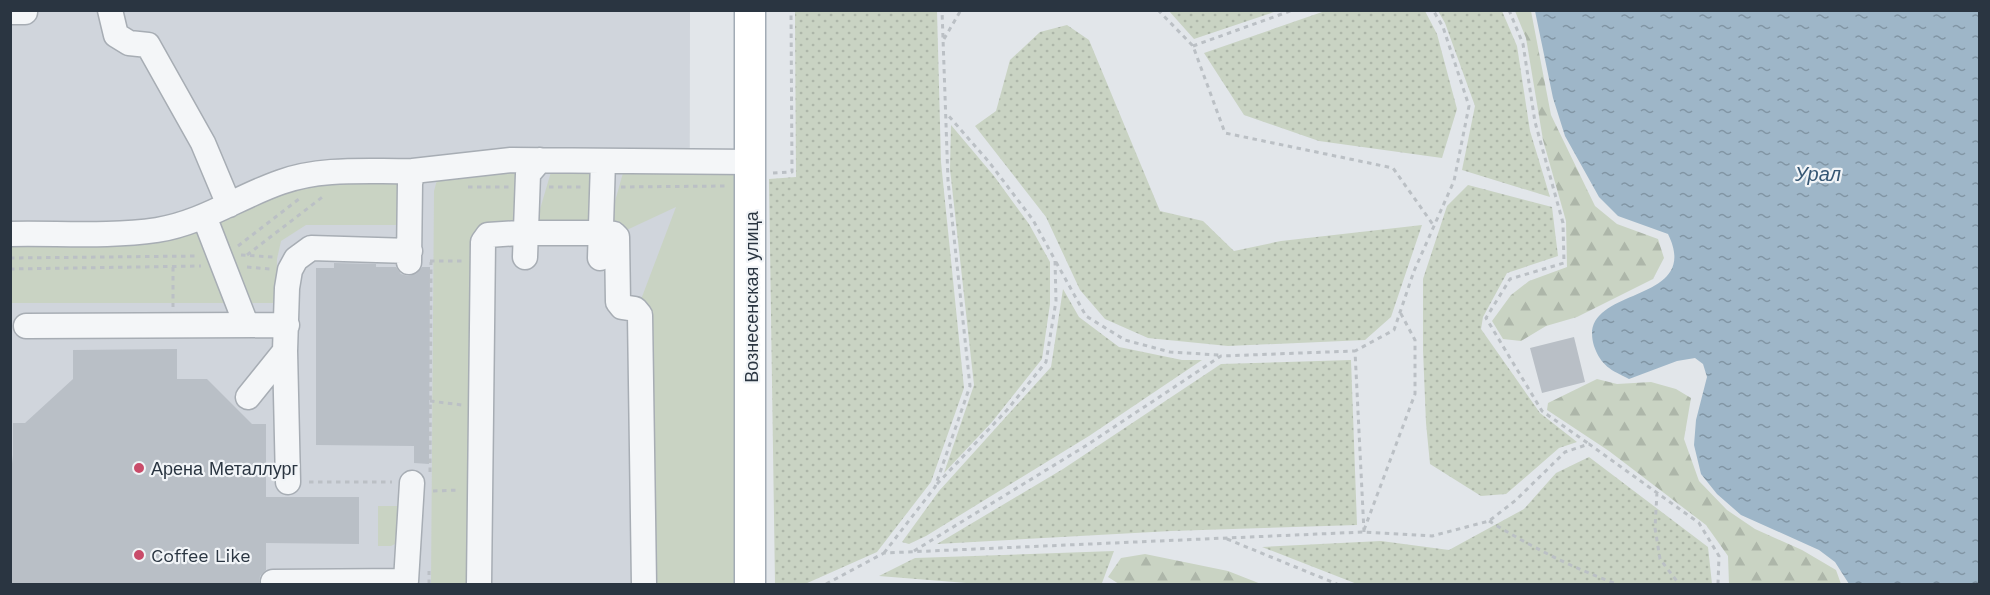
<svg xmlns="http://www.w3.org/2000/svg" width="1990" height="595" font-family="'Work Sans',sans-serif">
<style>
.built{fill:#d0d5dc}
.grass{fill:url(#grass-dots)}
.forest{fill:url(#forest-firs)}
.green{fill:#c9d3c3}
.water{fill:url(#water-ripples)}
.building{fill:#b9bfc6}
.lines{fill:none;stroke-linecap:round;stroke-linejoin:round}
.minor-casing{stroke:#a7adb4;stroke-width:27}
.major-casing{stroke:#a2abb5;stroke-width:33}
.path{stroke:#bbc0c5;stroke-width:3;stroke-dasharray:4.5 4.5;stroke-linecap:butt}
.minor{stroke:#f4f6f8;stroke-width:24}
.major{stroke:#fff;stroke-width:30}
.poi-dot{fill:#c94c6a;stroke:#f1f4f7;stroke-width:2}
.labels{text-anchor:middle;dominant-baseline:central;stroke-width:4.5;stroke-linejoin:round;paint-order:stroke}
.street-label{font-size:18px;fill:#2a3541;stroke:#f1f4f7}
.poi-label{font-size:18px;fill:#2a3541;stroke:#f1f4f7;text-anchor:start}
.water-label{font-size:20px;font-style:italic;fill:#365774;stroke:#f1f4f7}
</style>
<defs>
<pattern id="grass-dots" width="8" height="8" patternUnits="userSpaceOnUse" patternTransform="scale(1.5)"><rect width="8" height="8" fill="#c9d3c3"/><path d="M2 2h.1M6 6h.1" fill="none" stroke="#adb6a9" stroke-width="1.8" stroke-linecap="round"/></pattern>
<pattern id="forest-firs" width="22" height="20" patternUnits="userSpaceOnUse" patternTransform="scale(1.5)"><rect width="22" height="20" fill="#c9d3c3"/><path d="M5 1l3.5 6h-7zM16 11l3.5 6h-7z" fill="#adb6a9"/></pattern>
<pattern id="water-ripples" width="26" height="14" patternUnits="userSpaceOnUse" patternTransform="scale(1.5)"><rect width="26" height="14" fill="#9eb6c8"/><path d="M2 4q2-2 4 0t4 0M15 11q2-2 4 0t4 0" fill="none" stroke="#8195a4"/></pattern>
</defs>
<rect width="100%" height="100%" fill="#e2e6ea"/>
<!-- built -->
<path class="built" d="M10,11h680l-1,573h-678z"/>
<!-- grass -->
<path class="grass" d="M795,11h142l4,151 23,226 -33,94 -54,70 -72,32h-30l-6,-405 27,-2z
M1169,11h108l-83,28z
M1325,11h100l12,23 20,75 -15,49 -123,-17 -75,-26 -40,-62z
M1438,11h64l15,35 13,85 20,66 -88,-27 13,-64 -30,-83z
M1067,25l22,15 71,171 43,10 31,30 47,-10 141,-16 -31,92 -26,23 -137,6 -80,-8 -43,-19 -25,-29 -34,-73 -71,-91 21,-15 14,-51 30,-28z
M951,125l43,51 35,48 21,38v42l-8,55 -50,63 -48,51 30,-88 -24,-216z
M1468,185l84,22 6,49 -51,17 -24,44 -2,12 59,84 37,29 -18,6 -53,46 -25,2 -51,-32 -4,-41 -3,-73v-71l24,-73z
M1063,289l16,28 40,30 63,13h20l-113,76 -163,100 -17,8 -7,-2 37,-51 112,-124z
M1351,360l6,165 -186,6 -234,13 126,-75 158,-105z
M1589,457l119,90 4,37h-355l-95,-37 119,-6 68,9 75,-41 32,-36z
M1114,551l-12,32 -123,1 -100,-8 36,-18z"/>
<!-- forest -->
<path class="forest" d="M1515,11h16l20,104 44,91 22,18 41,15 6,19 -11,21 -76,38 -31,9 -25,15 -18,-2 -11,-18 19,-26 18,-14 38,-14 -1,-46 -23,-81 -17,-102z
M1597,379l20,5 34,-2 25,7 15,9 -7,41 15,42 28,29 28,19 47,21 34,20 5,14h-112l-1,-28 -22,-31 -97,-74 -62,-41 1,-7z
M1145,554l83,17 33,13h-142l-11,-7 13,-19z"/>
<!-- green -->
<path class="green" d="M593,165l-1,68h-59l18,-61z
M522,167l-3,66 -34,4 -6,347h-48l3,-393 3,-11z
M737,167l1,417h-95l-6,-274 39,-103 -60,28 -10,-2 17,-60z
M397,171l12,54h-103l-25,16 -4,18 -1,44h-265v-75l137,-5 35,-8 104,-41z
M378,506h20l1,36 -8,4h-13z"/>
<!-- water -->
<path class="water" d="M1535,11h444v573h-130l-14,-22 -16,-12 -78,-35 -24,-21 -16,-20 -7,-29 2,-25 11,-43 -4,-13 -8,-6 -18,3 -48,18c-18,-9 -28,-13 -35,-33 -19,-62 110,-39 74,-112l-50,-18 -19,-19 -34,-61 -12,-38z"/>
<!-- building -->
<path class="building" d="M334,263l42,1v3h20l5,7 7,2 8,-2 6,-7h8l-1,197 -15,-1v-17l-98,-1v-177h18z
M1574,337l11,45 -43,11 -12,-45z
M177,349v30h30l45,45h14v73h93v47l-93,-1v27l-6,6 -1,9h-247l-2,-104 3,-26v-32h12l48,-44v-29z"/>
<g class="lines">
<!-- minor casing -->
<g class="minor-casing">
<path id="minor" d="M110,10l6,25 13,8 19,2 55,98 26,62
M10,12h15
M413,171l98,-11 240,2
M204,216l42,108
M10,234c49,-1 99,3 147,-4 45,-7 83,-34 124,-48 42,-15 89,-10 132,-11l-3,12 -1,79
M525,257l3,-83 12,-14
M600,258l3,-97
M26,326l261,-1
M248,397l37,-46
M288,482l-3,-131 2,-63 3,-18 6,-11 15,-11 99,3
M273,582l133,-1
M403,584l3,-3 6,-98
M479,584l4,-342 5,-7 31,-2h87l8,1 3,3 1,65 4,5 13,2 5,6 4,269"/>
</g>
<!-- major casing -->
<g class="major-casing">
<path id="major" d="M750,584v-574"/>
</g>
<!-- path -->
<path class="path" d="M1158,10l35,36 32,87 168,35 41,58
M1509,10l14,34 12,78 28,101 1,40 -54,16 -24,39 56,93 47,33
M944,39l17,-29
M1193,46l100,-36
M773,173l19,-1 -1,-162
M468,187h41
M549,187h32
M621,187l107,-1
M238,246l61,-47
M241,255l32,2
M247,255l78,-60
M10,258l188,-2
M430,261h33
M1056,262l30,54 39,24 45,12 49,3
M173,267v40
M247,267l23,2
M10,269l191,-3
M430,401l32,4
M430,472l1,-210
M309,482h83
M937,484l70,-74 39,-48 10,-61 -1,-41 -22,-40 -44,-58 -42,-48
M433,491l26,-1
M1657,492l-2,36 5,31 19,25
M1489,521c41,25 83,47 128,63
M1364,530l51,-136v-54l-15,-28
M1364,532l-9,-181 39,-21 20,-59 40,-90 15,-75 -26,-79 -10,-17
M1227,539l110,45
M914,551l173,-106 134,-89 134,-5
M884,553l51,-66 35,-101 -22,-205 -6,-171
M429,584v-13
M826,584l58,-31 480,-21 68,4 57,-15 27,-21 49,-48 24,-8 110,79 20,33 -1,28"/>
<!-- minor -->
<use href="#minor" class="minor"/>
<!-- major -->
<use href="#major" class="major"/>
</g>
<!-- markers -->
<g class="poi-dot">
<circle cx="139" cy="468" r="6"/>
<circle cx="139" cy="555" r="6"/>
</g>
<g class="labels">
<!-- street labels -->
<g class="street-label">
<text transform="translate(751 297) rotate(-90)">Вознесенская улица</text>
</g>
<!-- poi labels -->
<g class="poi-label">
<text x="151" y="468">Арена Металлург</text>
<text x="151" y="555">Coffee Like</text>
</g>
<!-- water labels -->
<g class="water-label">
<text x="1818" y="174">Урал</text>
</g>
</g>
<!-- border -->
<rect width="1990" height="595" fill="none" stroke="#2a3541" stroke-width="24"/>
</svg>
